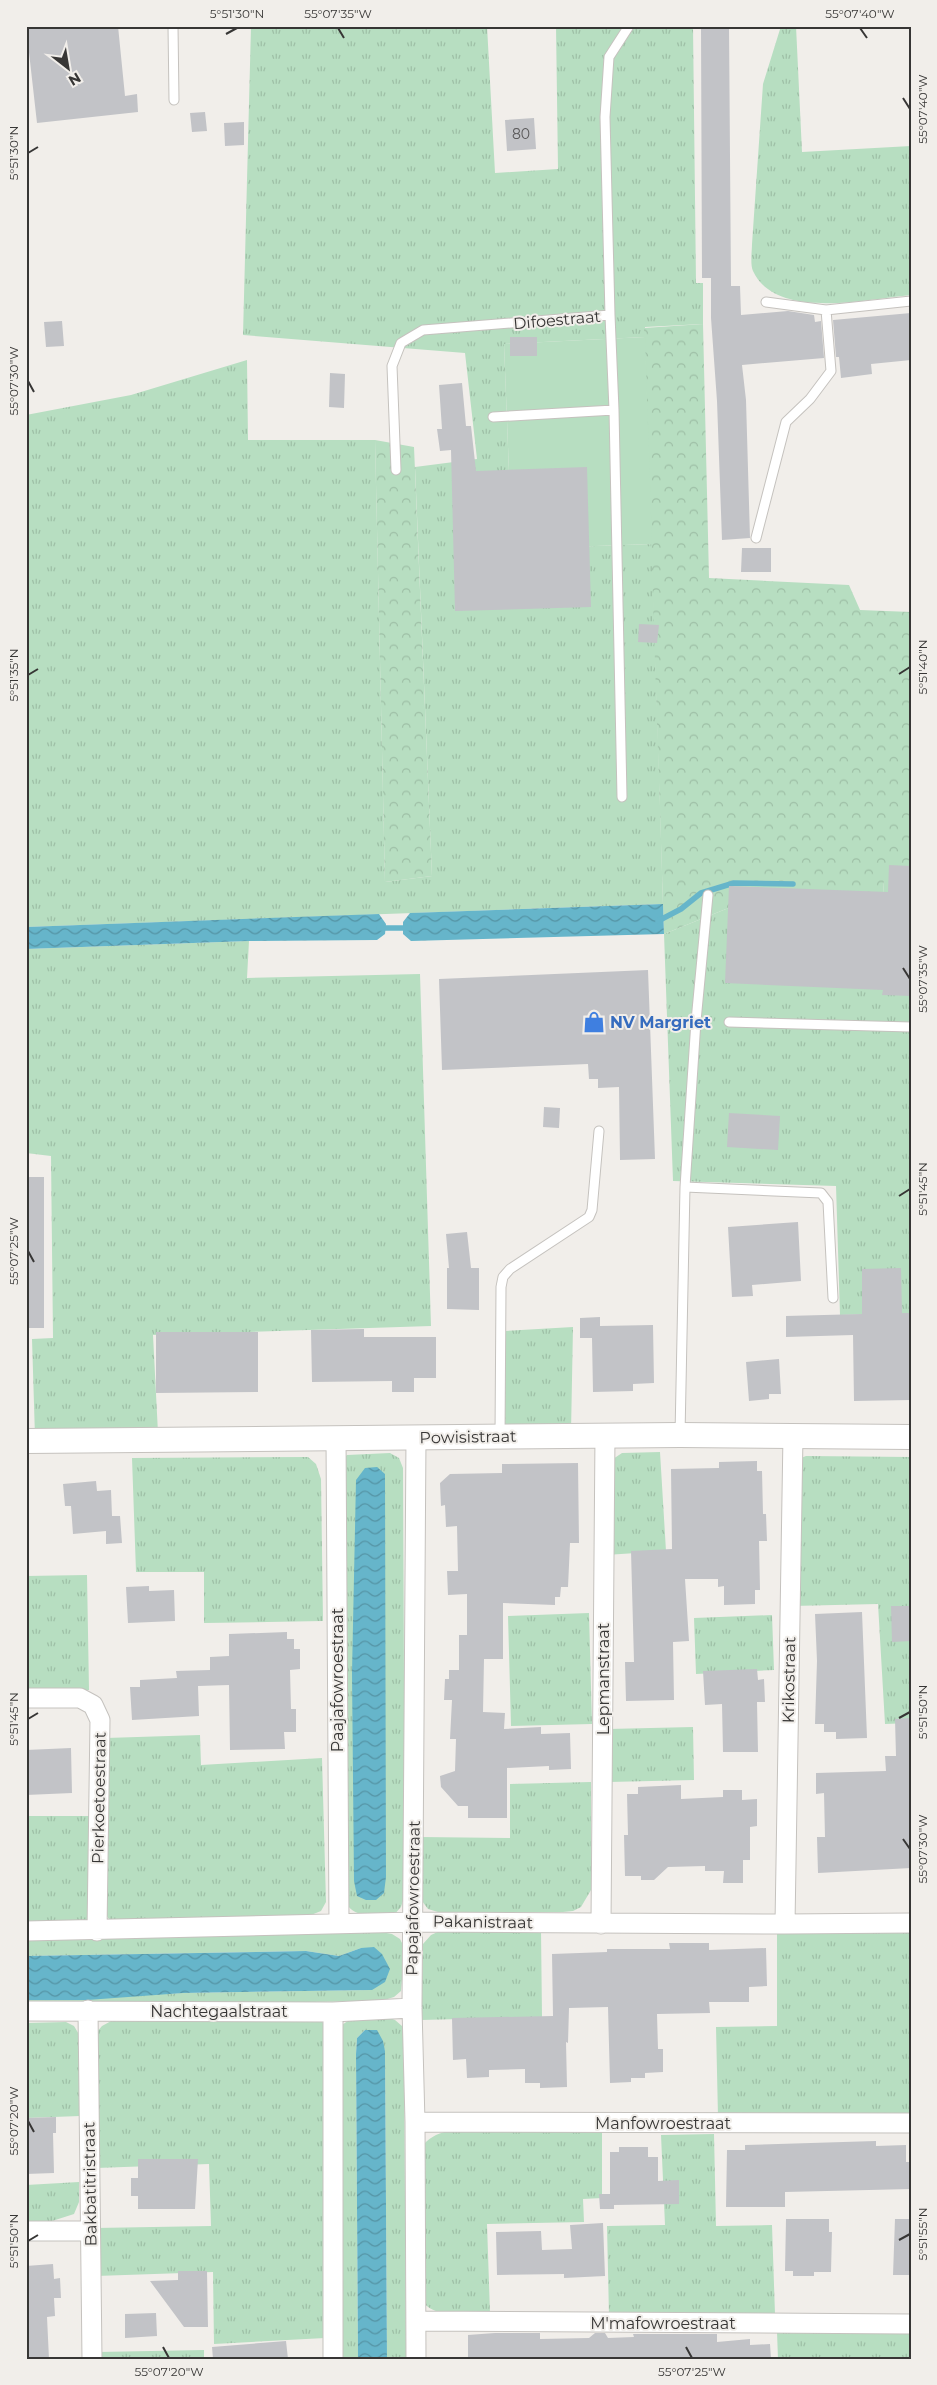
<svg xmlns="http://www.w3.org/2000/svg" width="937" height="2385" font-family="Montserrat,sans-serif">
<style>
.grass{fill:url(#grass-tufts)}
.forest{fill:url(#forest-crowns)}
.pitch{fill:#b7dec1}
.water{fill:url(#water-waves)}
.lines{fill:none;stroke-linecap:round;stroke-linejoin:round}
.stream{stroke:#66b5ca;stroke-width:5.5}
.building{fill:#c2c3c7}
.service-casing{stroke:#c5c2be;stroke-width:11}
.minor-casing{stroke:#c5c2be;stroke-width:21}
.tertiary-casing{stroke:#c5c2be;stroke-width:26}
.service{stroke:#fff;stroke-width:9}
.minor{stroke:#fff;stroke-width:19}
.tertiary{stroke:#fff;stroke-width:24}
.ticks{fill:none;stroke:#373635;stroke-width:2}
.labels{text-anchor:middle;dominant-baseline:central;stroke-width:4;stroke-linejoin:round;paint-order:stroke}
.number-label{font-size:14px;fill:#5a595a}
.street-label{font-size:16px;fill:#373635;stroke:#f1eeea}
.shop-label{font-size:16px;font-weight:bold;fill:#366cbe;stroke:#f1eeea;text-anchor:start}
.neatline{fill:none;stroke:#373635;stroke-width:2}
.ticks-label{font-size:12px;text-anchor:middle;fill:#373635}
</style>
<defs>
<pattern id="grass-tufts" width="24" height="20" patternUnits="userSpaceOnUse" patternTransform="scale(1.25)"><rect width="24" height="20" fill="#b7dec1"/><path d="M3 7l-1-3M5 7V3M7 7l1-3M15 17l-1-3M17 17v-4M19 17l1-3" fill="none" stroke="#9ebfa6"/></pattern>
<pattern id="forest-crowns" width="20" height="18" patternUnits="userSpaceOnUse" patternTransform="scale(1.25)"><rect width="20" height="18" fill="#b7dec1"/><path d="M2 6a3 3 0 1 1 6 0M12 15a3 3 0 1 1 6 0" fill="none" stroke="#9ebfa6"/></pattern>
<pattern id="water-waves" width="16" height="10" patternUnits="userSpaceOnUse" patternTransform="scale(1.25)"><rect width="16" height="10" fill="#66b5ca"/><path d="M0 5q4-4 8 0t8 0" fill="none" stroke="#5594a5"/></pattern>
</defs>
<rect width="100%" height="100%" fill="#f1eeea"/>
<!-- grass -->
<path class="grass" d="M251,26h236l8,147 63,-4 -2,-143h137l3,257h7v41l-58,3v10l-141,7 8,205 140,-5 11,360 -637,23v-512l105,-20 116,-35 1,80h127l10,442 47,-6 -17,-409 62,-8 -12,-106 -222,-18z
M781,26h15l6,126 109,-6v149c-44,4 -135,26 -158,-24 -3,-7 -1,-20 -1,-27l11,-160z
M884,880h27v433l-71,2 -4,-129 -163,-5 -9,-247 62,-25 157,-13z
M249,941l-2,37 173,-4 11,352 -278,9 5,98 -123,4 -3,-98 21,-1 -2,-182 -25,-3v-204z
M573,1327l-2,105 -68,-5 1,-96z
M660,1452l6,99 -60,4 7,-96 9,-6z
M390,1453l9,5 4,10 2,426 -4,13 -8,9c-16,-1 -38,3 -47,-13l-6,-442 7,-6z
M806,1456l105,1v266l-26,1 -7,-120 -86,2 4,-146z
M308,1457l8,7 5,15 2,142 -119,2v-51h-68l-4,-114z
M87,1575l2,115 -63,2v-116z
M589,1613l3,111 -81,2 -3,-110z
M772,1615l2,55 -78,4 -2,-56z
M693,1727l1,53 -85,2 -1,-53z
M200,1735l1,30 121,-7 4,144 -5,9 -10,4 -196,7 -6,-3 -5,-7 2,-174z
M591,1782v108l-10,17 -8,4 -10,1h-125l-10,-3 -6,-8 -2,-64 90,1v-54z
M26,1816h67l-3,106 -64,4z
M442,1930h99l1,87 -121,3 2,-76 8,-9z
M911,1930v188l-193,-1 -2,-90 61,-1v-94z
M324,1931l57,1 11,2 8,5 5,10 -4,42 -7,6 -13,4 -355,5v-6l157,-7 189,-3 -11,-42 -22,8 -33,-5 -280,5v-15z
M387,2017l8,3 7,6 2,11 2,322h-19l-2,-308 -8,-20 -12,-1 -8,8 -1,16 2,305h-19l3,-334 10,-7z
M113,2020h206l6,4v314l-111,6 -1,-72 -117,4 -1,-48 116,-2 -2,-62 -113,4v-135l6,-7z
M66,2022l8,4 6,10v80l-54,2v-95z
M602,2130v68l-19,1 1,23 -97,2 3,89c-21,0 -53,7 -67,-11l-2,-154c7,-10 15,-14 27,-17z
M714,2134l2,92 56,-1 3,89 -166,2 -2,-90 58,-1 -4,-90z
M79,2182v20l-5,12 -25,8h-23v-37z
M911,2331v28h-133l-1,-27z
M204,2350v9h-106v-7z"/>
<!-- forest -->
<path class="forest" d="M703,324l6,254 140,7 11,25 51,2v268h-27l-1,16 -157,13 -62,25 -20,-606z
M375,440l39,7 18,429 -47,6z"/>
<!-- pitch -->
<path class="pitch" d="M645,337l7,207 -140,5 -8,-205z"/>
<!-- water -->
<path class="water" d="M663,904l1,30 -253,7 -8,-7v-12l7,-9z
M379,914l7,10 -1,10 -8,6 -128,1 -223,8v-22z
M377,1467l8,7 1,403 -2,16 -8,7h-10l-9,-4 -3,-15 -2,-208 4,-193 9,-12z
M374,1947l8,7 8,15 -5,13 -13,8 -189,3 -96,7h-61v-44l280,-5 33,5 22,-8z
M365,2030h12l6,11 2,10 2,308h-29l-2,-305 1,-16z"/>
<g class="lines">
<!-- stream -->
<path class="stream" d="M658,921l23,-12 20,-16 33,-10 59,1
M379,928h30"/>
</g>
<!-- building -->
<path class="building" d="M26,26h92l7,70 12,-2 1,18 -101,11z
M701,26h28l2,260h9l1,29 47,-4 26,4 1,7 6,-1 3,37 -82,7 4,35 4,138 -28,2 -5,-139 -6,-83v-40h-9z
M205,112l2,19 -15,1 -2,-19z
M534,118l2,31 -29,2 -2,-31z
M244,122v23l-19,1 -1,-23z
M911,313v47l-40,4 1,10 -31,4 -2,-21h-3l-3,-37z
M62,321l2,25 -18,1 -2,-25z
M510,337h27v19h-27z
M330,373l15,1 -1,34 -15,-1z
M462,383l4,43h5l5,45 111,-4 4,140 -136,4 -4,-161 -11,1 -3,-22h5l-3,-44z
M742,548h29v24h-30z
M639,624l20,1 -2,18 -19,-1z
M889,865l22,1v130l-29,-1 1,-5 -158,-7 4,-97 159,6z
M648,970l7,189 -35,1 -1,-73 -21,1v-9h-9l-1,-15 -146,6 -3,-91z
M544,1107l16,1 -1,20 -16,-1z
M729,1113l51,3 -2,34 -51,-3z
M26,1177h18v151h-18z
M798,1222l3,59 -49,4 1,11 -21,1 -4,-70z
M467,1232l4,36h8v42l-32,-1v-41h2l-3,-34z
M901,1268l1,45h9v87l-57,1 -1,-66 -67,2v-21l76,-2v-45z
M600,1317v9l53,-1 1,58 -21,1v7l-40,1 -1,-54h-12v-20z
M364,1329v8h72v41h-22v14h-22v-11l-80,1 -1,-52z
M156,1332h102v60l-102,1z
M779,1359l2,35h-12v5l-20,2 -3,-39z
M757,1461v10h5l1,43h3l1,27h-8l1,49h-5v14l-31,1v-19l-6,1v-8h-33l4,62 -16,1 1,58 -48,1 -1,-39h9l-3,-111 41,-2 -1,-80 48,-1v-6z
M578,1463l1,80h-9l-2,44h-7l-1,10h-5v8l-52,-2v56h-19l-1,53 22,1 -1,16 37,-2v7l29,-1 1,36 -22,1v-4l-42,2v50h-39v-12h-10l-17,-19 -1,-11 15,-5 1,-32h-6l2,-39h-8l1,-21h4v-9h10v-35h8v-41l-19,1 -1,-24h11l-1,-45 -11,1 -1,-22 -4,1 -1,-23 10,-9 52,-1v-9z
M96,1481l1,10 14,-1 1,26h8l2,27 -16,1v-13l-33,3 -2,-28h-6l-2,-22z
M149,1586v5l25,-1 1,31 -47,2 -2,-36z
M891,1606h20v35l-19,1z
M862,1612l5,126 -31,1v-7h-12v-8h-9l2,-63 -2,-47z
M287,1632v7h7v10h6v20l-10,1 1,39h5v23h-12l1,17 -55,1 -1,-65 -31,1 1,30 -67,4 -2,-33h10v-7l37,-2 -1,-7 34,-1v-13l19,-1v-22z
M757,1669l1,11 6,-1 1,23h-8l1,50h-35l-1,-48 -17,1 -2,-34z
M911,1718v150l-93,5 -1,-36h8l-1,-44 -8,1v-21l70,-2 -1,-15h11l-1,-37z
M71,1748l1,45 -46,2v-45z
M681,1785v14l42,-2v-7h19v10l15,-1v27l-7,1v33h-7v23h-20l1,-12h-19v-5l-37,1 -14,13h-13v-4h-16l-1,-41h4l-1,-41h11v-7z
M669,1943h40v7l57,-2 1,38 -18,1v15h-40l1,11 -53,1 1,35h5v23l-18,1v5h-14v4l-21,1 -2,-76 -39,1 -1,35 -2,-1 1,45 -27,1v-5h-15v-14l-36,1v7l-22,1 -1,-19 -13,1 -1,-42 101,-2 -1,-62 55,-2v-3h63z
M56,2117v16h-3l1,40 -28,1v-56z
M876,2141v5l30,-1v17h5v27l-126,3v15h-59l1,-57h18v-5z
M619,2147h29v10h10v24l21,-1v24l-65,1v4h-14l-1,-15h11v-42h9z
M138,2159h60l-3,50h-57v-13h-7v-18h7z
M786,2219h43v13h3l-1,40h-17v4h-21v-5h-8z
M895,2219h16v56h-18z
M603,2223l2,53 -41,2v-4l-67,1 -1,-43 45,-1 1,19 30,-1 -2,-24z
M53,2264l1,15 6,-1 1,20h-7l1,18 -8,1 2,42h-23v-93z
M178,2271h29l1,56h-24l-34,-46 28,-1z
M156,2313l1,23 -32,2v-24z
M495,2333h45v6l49,-1 6,-5h10l3,5 26,-1 -1,-3h84v8l33,-3v6l20,-1 1,15h-303v-24z
M286,2341l2,18h-75l-1,-12z"/>
<g class="lines">
<!-- service casing -->
<g class="service-casing">
<path id="service" d="M173,26l1,74
M766,302l60,8 85,-9
M614,410l8,387
M493,417l121,-7 -4,-95
M396,470l-4,-104 9,-23 22,-13 187,-15 -5,-198 4,-60 20,-31
M756,538l30,-116 24,-23 21,-28 -5,-61
M729,1022l182,5
M685,1187l11,-166 12,-126
M680,1435l5,-248 136,6 7,9 5,96
M500,1436l1,-149 2,-10 7,-8 79,-52 3,-7 7,-79"/>
</g>
<!-- minor casing -->
<g class="minor-casing">
<path id="minor" d="M336,1438l3,485
M416,1438l-4,570 3,114 1,237
M26,1698h54l13,7 7,15 -3,211
M601,1924l4,-489
M785,1924l8,-489
M26,1931l388,-9 371,2 126,-1
M88,2010l4,349
M26,2011l307,1 79,-4
M415,2122l496,1
M26,2231h64
M416,2321l495,3
M333,2359v-347"/>
</g>
<!-- tertiary casing -->
<g class="tertiary-casing">
<path id="tertiary" d="M26,1441l654,-6 231,2"/>
</g>
<!-- service -->
<use href="#service" class="service"/>
<!-- minor -->
<use href="#minor" class="minor"/>
<!-- tertiary -->
<use href="#tertiary" class="tertiary"/>
</g>
<!-- ticks -->
<path class="ticks" d="M338,28l6,10M860,28l7,10M226,34l11,-6M903,98l7,11M28,153l10,-6M28,381l6,11M899,674l11,-7M28,675l10,-6M903,968l7,11M899,1196l11,-7M28,1251l6,11M899,1718l11,-6M28,1719l10,-6M903,1839l7,10M28,2121l6,11M899,2240l11,-6M28,2241l10,-6M163,2347l6,11M686,2347l6,11"/>
<!-- icons -->
<defs>
<g id="shop-bare" transform="scale(1.725)"><path d="M-5-2.5h2.3a2.7 3.5 0 0 1 5.4 0H5L5.5 6h-11ZM-1.5-2.5h3a1.5 2.3 0 0 0-3 0Z" fill="#3f7fe0" stroke="#f1eeea" stroke-width="2.5" paint-order="stroke"/></g>
</defs>
<g fill-rule="evenodd">
<use href="#shop-bare" x="594" y="1022"/>
</g>
<g class="labels">
<!-- number labels -->
<g class="number-label">
<text x="521" y="134">80</text>
</g>
<!-- street labels -->
<g class="street-label">
<text transform="translate(557 320) rotate(-5)">Difoestraat</text>
<text transform="translate(468 1437) rotate(-1)">Powisistraat</text>
<text transform="translate(603 1679) rotate(-90)">Lepmanstraat</text>
<text transform="translate(337 1680) rotate(-90)">Paajafowroestraat</text>
<text transform="translate(789 1680) rotate(-89)">Krikostraat</text>
<text transform="translate(99 1798) rotate(-89)">Pierkoetoestraat</text>
<text transform="translate(413 1898) rotate(-89)">Papajafowroestraat</text>
<text transform="translate(483 1922) rotate(1)">Pakanistraat</text>
<text x="219" y="2011">Nachtegaalstraat</text>
<text x="663" y="2123">Manfowroestraat</text>
<text transform="translate(90 2184) rotate(-91)">Bakbatitristraat</text>
<text x="663" y="2323">M'mafowroestraat</text>
</g>
<!-- shop labels -->
<g class="shop-label">
<text x="610" y="1022">NV Margriet</text>
</g>
</g>
<!-- border -->
<rect width="937" height="2385" fill="none" stroke="#f1eeea" stroke-width="55"/>
<!-- north arrow -->
<g transform="translate(68 68) rotate(149)" stroke="#f1eeea" stroke-width="4" paint-order="stroke">
<path d="M0-4L9 19L0 12L-9 19Z" fill="#373635"/>
<text y="-8" font-size="14" font-weight="bold" text-anchor="middle" fill="#373635">N</text>
</g>
<rect x="28" y="28" width="882" height="2330" class="neatline"/>
<g class="ticks-label">
<text x="237" y="18">5°51'30"N</text>
<text x="338" y="18">55°07'35"W</text>
<text x="860" y="18">55°07'40"W</text>
<text transform="translate(923 109) rotate(-90)" y="4">55°07'40"W</text>
<text transform="translate(14 153) rotate(-90)" y="4">5°51'30"N</text>
<text transform="translate(14 381) rotate(-90)" y="4">55°07'30"W</text>
<text transform="translate(923 667) rotate(-90)" y="4">5°51'40"N</text>
<text transform="translate(14 675) rotate(-90)" y="4">5°51'35"N</text>
<text transform="translate(923 979) rotate(-90)" y="4">55°07'35"W</text>
<text transform="translate(923 1189) rotate(-90)" y="4">5°51'45"N</text>
<text transform="translate(14 1251) rotate(-90)" y="4">55°07'25"W</text>
<text transform="translate(923 1712) rotate(-90)" y="4">5°51'50"N</text>
<text transform="translate(14 1719) rotate(-90)" y="4">5°51'45"N</text>
<text transform="translate(923 1849) rotate(-90)" y="4">55°07'30"W</text>
<text transform="translate(14 2121) rotate(-90)" y="4">55°07'20"W</text>
<text transform="translate(923 2234) rotate(-90)" y="4">5°51'55"N</text>
<text transform="translate(14 2241) rotate(-90)" y="4">5°51'50"N</text>
<text x="169" y="2376">55°07'20"W</text>
<text x="692" y="2376">55°07'25"W</text>
</g>
</svg>
